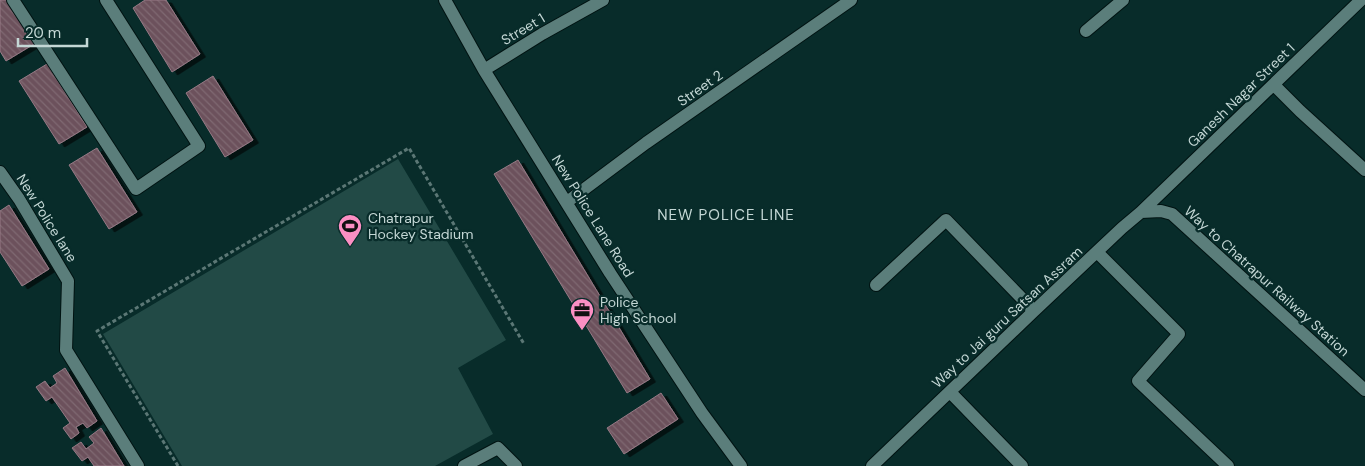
<svg xmlns="http://www.w3.org/2000/svg" width="1365" height="466" font-family="'DM Sans',sans-serif">
<style>
.garden{fill:#224a46}
.building{fill:url(#building-back-hatch);stroke:#977a86;filter:url(#shadow)}
.lines{fill:none;stroke-linecap:round;stroke-linejoin:round}
.minor-casing{stroke:#001312;stroke-width:14}
.path{stroke:#5b7775;stroke-width:3;stroke-dasharray:4 2.5;stroke-linecap:butt}
.minor{stroke:#5b7e7b;stroke-width:12}
.labels{text-anchor:middle;dominant-baseline:central;stroke-width:4.5;stroke-linejoin:round;paint-order:stroke}
.street-label{font-size:14px;fill:#c4d7d5;stroke:#082c2a}
.poi-label{font-size:14px;fill:#c4d7d5;stroke:#082c2a;text-anchor:start}
.neighbourhood-label{font-size:15px;letter-spacing:1px;fill:#c4d7d5;stroke:#082c2a}
</style>
<defs>
<pattern id="building-back-hatch" width="6" height="6" patternUnits="userSpaceOnUse" patternTransform="scale(1.25)"><rect width="6" height="6" fill="#6c515c"/><path d="M-1 5l2 2M0 0l6 6M5-1l2 2" fill="none" stroke="#7f6972"/></pattern>
<filter id="shadow"><feDropShadow dx="5.5" dy="3" stdDeviation="0" flood-color="#0009"/></filter>
</defs>
<rect width="100%" height="100%" fill="#082c2a"/>
<!-- garden -->
<path class="garden" d="M398,159l108,181 -48,28 35,66 -58,32h-253l-79,-132z"/>
<!-- building -->
<path class="building" d="M0,0h7l27,44 -28,17 -6,-10z
M145,0h21l34,54 -28,18 -39,-64z
M47,64l40,63 -28,17 -40,-63z
M213,76l40,64 -28,17 -39,-64z
M97,148l40,64 -28,17 -40,-64z
M518,160l132,219 -23,14 -133,-219z
M9,205l40,64 -27,17 -22,-34v-41z
M65,368l32,53 -10,7 -4,-5 -7,4 3,6 -8,6 -8,-11 7,-5 -18,-26 -6,4 -10,-14 9,-6 5,7 7,-5 -4,-7z
M661,393l17,26 -54,35 -17,-26z
M101,428l23,38h-30l-6,-9 -6,4 -10,-13 9,-6 5,7 8,-6 -5,-6z"/>
<g class="lines">
<!-- minor casing -->
<g class="minor-casing">
<path id="minor" d="M13,0l123,189 63,-43 -93,-146
M445,0l39,70 126,203 92,140 39,53
M1086,31l37,-31
M484,70l58,-36 61,-34
M1274,85l26,26 65,59
M0,172l19,27 49,82 -2,69 72,116
M567,202l79,-59 205,-143
M1141,212l220,-212
M1097,252l82,82 -41,47 90,85
M876,285l70,-65 88,91
M950,392l72,74
M464,466l34,-18 18,18
M872,466l162,-155 88,-83 19,-16 20,-1 11,3 193,176"/>
</g>
<!-- path -->
<path class="path" d="M178,466l-81,-135 312,-183 115,196"/>
<!-- minor -->
<use href="#minor" class="minor"/>
</g>
<!-- icons -->
<defs>
<g id="stadium-pin" transform="scale(1.25)"><path d="M0 17L-7.5 6A9.5 9.5 0 1 1 7.5 6Z" fill="#fb8fc3" stroke="#082c2a"/><path d="M0-5a6.5 5 0 1 0 0 10a6.5 5 0 1 0 0-10ZM-3.5-1.8h7v3.6h-7Z" fill="#111"/></g>
<g id="office-pin" transform="scale(1.25)"><path d="M0 17L-7.5 6A9.5 9.5 0 1 1 7.5 6Z" fill="#fb8fc3" stroke="#082c2a"/><path d="M-6-3h4V-5.5h4V-3h4V5H-6ZM-1-4.5V-3h2v-1.5ZM-6 0V1H6V0Z" fill="#111"/></g>
</defs>
<g fill-rule="evenodd">
<use href="#stadium-pin" x="350" y="226"/>
<use href="#office-pin" x="582" y="310"/>
</g>
<g class="labels">
<!-- street labels -->
<g class="street-label">
<text transform="translate(523 29) rotate(-31)">Street 1</text>
<text transform="translate(700 88) rotate(-35)">Street 2</text>
<text transform="translate(1241 95) rotate(-44)">Ganesh Nagar Street 1</text>
<text transform="translate(593 216) rotate(58)">New Police Lane Road</text>
<text transform="translate(47 218) rotate(58)">New Police lane</text>
<text transform="translate(1267 281) rotate(42)">Way to Chatrapur Railway Station</text>
<text transform="translate(1007 317) rotate(-43)">Way to Jai guru Satsan Assram</text>
</g>
<!-- poi labels -->
<g class="poi-label">
<text x="368" y="218">Chatrapur<tspan x="368" dy="16">Hockey Stadium</tspan></text>
<text x="600" y="302">Police<tspan x="600" dy="16">High School</tspan></text>
</g>
<!-- neighbourhood labels -->
<g class="neighbourhood-label">
<text x="726" y="215">NEW POLICE LINE</text>
</g>
</g>
<!-- scale -->
<path d="M18 38v8h69v-8" fill="none" stroke="#c4d7d5" stroke-width="2.5"/>
<text x="25" y="38" font-size="15" fill="#c4d7d5" stroke="#082c2a" stroke-width="4" paint-order="stroke">20 m</text>
</svg>
